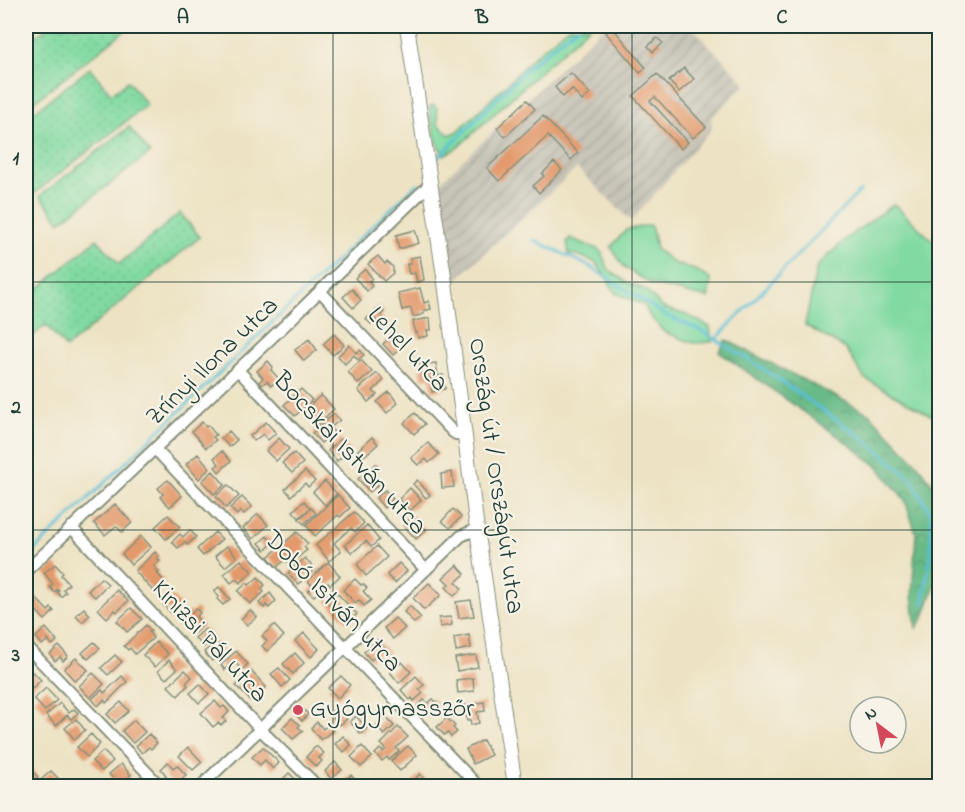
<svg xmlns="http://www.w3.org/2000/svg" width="965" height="812" font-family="'Indie Flower',sans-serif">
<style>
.industrial{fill:url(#industrial-furrows)}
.green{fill:#81daa0;stroke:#508c6a;stroke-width:1.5}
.forest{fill:url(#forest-crowns);stroke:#447c5d;stroke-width:1.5}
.garden{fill:url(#garden-dots);stroke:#508c6a;stroke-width:1.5}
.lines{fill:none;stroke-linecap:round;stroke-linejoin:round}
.stream{stroke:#58bfd6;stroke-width:3}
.building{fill:#e3996a}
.minor-casing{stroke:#86907c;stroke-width:14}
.secondary-casing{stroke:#86907c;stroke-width:16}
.minor{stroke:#fff;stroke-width:10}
.secondary{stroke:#fff;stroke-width:14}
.grid{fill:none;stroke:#1f3d34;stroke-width:1.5;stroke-opacity:0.55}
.poi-dot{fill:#d1495b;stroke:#f7f3e8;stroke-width:2}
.labels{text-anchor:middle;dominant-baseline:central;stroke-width:4.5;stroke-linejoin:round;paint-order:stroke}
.street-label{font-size:26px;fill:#1f3d34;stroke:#f7f3e8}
.poi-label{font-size:26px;fill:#1f3d34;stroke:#f7f3e8;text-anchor:start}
.neatline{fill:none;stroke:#1f3d34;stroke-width:2}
.grid-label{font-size:20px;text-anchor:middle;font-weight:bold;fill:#1f3d34}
</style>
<defs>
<pattern id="industrial-furrows" width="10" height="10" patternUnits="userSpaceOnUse" patternTransform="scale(1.5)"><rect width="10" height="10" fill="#c8c4b8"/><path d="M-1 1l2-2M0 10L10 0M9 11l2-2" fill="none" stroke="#aba99f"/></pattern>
<pattern id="forest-crowns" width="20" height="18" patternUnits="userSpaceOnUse" patternTransform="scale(1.5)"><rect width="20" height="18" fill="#68ba86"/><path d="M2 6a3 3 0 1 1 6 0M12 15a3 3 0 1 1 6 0" fill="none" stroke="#55986e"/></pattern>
<pattern id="garden-dots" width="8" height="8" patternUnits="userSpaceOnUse" patternTransform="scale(1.5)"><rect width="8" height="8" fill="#81daa0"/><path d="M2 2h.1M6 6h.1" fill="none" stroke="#6fbc8a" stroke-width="1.8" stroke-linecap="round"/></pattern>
</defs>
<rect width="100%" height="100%" fill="#f7f3e8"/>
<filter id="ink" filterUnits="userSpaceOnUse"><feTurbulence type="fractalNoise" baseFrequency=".0167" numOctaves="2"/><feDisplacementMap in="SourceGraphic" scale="12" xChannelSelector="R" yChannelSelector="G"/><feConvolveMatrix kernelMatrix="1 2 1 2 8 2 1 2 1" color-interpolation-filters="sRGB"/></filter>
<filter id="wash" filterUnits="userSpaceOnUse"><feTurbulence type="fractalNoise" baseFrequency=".008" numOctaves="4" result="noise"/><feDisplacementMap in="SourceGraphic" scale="24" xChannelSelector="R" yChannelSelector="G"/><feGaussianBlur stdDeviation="1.35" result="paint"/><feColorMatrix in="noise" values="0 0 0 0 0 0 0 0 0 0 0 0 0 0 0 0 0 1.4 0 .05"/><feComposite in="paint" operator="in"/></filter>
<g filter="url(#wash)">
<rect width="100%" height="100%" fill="#ede3c4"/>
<!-- industrial -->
<path class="industrial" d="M605,26h86l55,58 -35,34 1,10 -81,93 -54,-53 -125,115 -14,-99z"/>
<!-- green -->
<path class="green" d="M570,26h20l-133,122 -13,7 -6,-9 -8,-30v-10l4,-1 3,4 1,15 11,11 8,-3 55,-53 24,-25z
M894,204l45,43v173l-75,-42 -18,-29 -41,-24 12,-59 30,-28z
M650,225l3,8 3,16 18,14 23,8 14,9 -3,18 -57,-14 -27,-17 -13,-20 15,-17z
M570,238l30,12 9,20 19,13 17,7 18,18 24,7 23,12 2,15 -19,1 -29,-11 -15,-17 -5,-10 -29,-12 -10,-18 -10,-13 -17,-7 -9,-1 -2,-12z"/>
<!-- forest -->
<path class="forest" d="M726,340l144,74 51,54 18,26v80l-15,43 -8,11 -4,-32 4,-63 -11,-33 -27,-33 -36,-28 -123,-87z"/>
<!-- garden -->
<path class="garden" d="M50,26h81l-105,82v-65z
M90,68l21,26 17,-13 19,24 -121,95v-82z
M129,127l21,26 -90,69 -20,-26z
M180,213l20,24 -134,111 -20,-23 -20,17v-43l71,-60 22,25z"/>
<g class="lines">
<!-- stream -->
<path class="stream" d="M437,159l93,-94 48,-39
M534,240l55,26 76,49 37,16 60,37 98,68 51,42 20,36v39l-8,51
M716,339l144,-148
M26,558l391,-374"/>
</g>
<g id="blocks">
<!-- building -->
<path class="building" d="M613,28l33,40 -6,5 -34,-40z
M657,38l6,5 -10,9 -5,-6z
M684,68l10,11 -15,13 -10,-11z
M571,73l19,21 -8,7 -10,-12 -9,8 -8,-10z
M657,74l49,53 -13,11 -38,-41 -5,4 38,41 -7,7 -48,-53z
M527,100l8,9 -30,28 -8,-9z
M543,116l35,37 -7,7 -23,-24 -49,45 -12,-13z
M554,162l8,8 -23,23 -6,-7 11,-10 -2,-2z
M415,230l4,13 -20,6 -3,-14z
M378,256l7,8 2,-2 6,5v6l-9,8 -16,-17z
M420,256l4,24 -7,2 -2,-9 -6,1 -2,-10h4l-1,-6z
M365,269l7,9 -3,3 3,5 -5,5 -12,-13z
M420,288l4,15 5,-2 2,8 -8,2 1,3 -11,3 -2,-9 -9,2 -4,-17z
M352,289l9,11 -8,8 -10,-11z
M380,307l4,5 -3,3 4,9 -7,2 -2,-6 -5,4 -5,-5z
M430,318l1,12h-4l1,6 -10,2 -1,-6 -2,1 -2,-12z
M395,333l10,11 -12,11 -10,-11z
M334,334l10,11 -11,10 -10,-11z
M309,339l8,11 -13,11 -9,-11z
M349,345l7,8 4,-3 4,5 -6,5 -4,-5 -9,9 -7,-8z
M361,360l11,12 -14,12 -10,-12z
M268,361l5,6 -2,3 8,9 -8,7 -4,-5 -5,4 -3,-3 4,-4 -6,-7z
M436,363l2,13 5,-1 2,14 -13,3 -2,-14 -8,1 -2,-14z
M377,373l7,7 -11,11 4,4 -9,7 -10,-12z
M301,389l11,11 -17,16 -11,-11z
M389,392l9,11 -11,10 -10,-11z
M321,395l13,14 -16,15 -13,-14z
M415,413l10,11 -11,10 -10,-11z
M334,414l6,6 -10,8 4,4 -13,11 -9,-10z
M202,422l4,5 2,-2 8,10 -3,2 3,3 -10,8 -14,-17z
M266,422l10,11 -8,7 -5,-6 -9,7 -4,-5z
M229,431l8,9 -8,7 -8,-9z
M372,437l6,7 -15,13 -6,-6z
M279,438l10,11 -13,12 -10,-10z
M340,439l10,11 -13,11 -9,-10z
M428,443l11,11 -10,9 -3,-4 -8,6 -7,-7z
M222,451l9,10 -12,11 -4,-5 4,-3 -5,-6z
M294,453l9,10 -11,10 -10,-10z
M198,454l12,14 -11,11 -13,-15z
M376,464l4,4 -6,6 7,8 -11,10 -12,-13z
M213,471l12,14 -11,9 -12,-13z
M305,471l10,10 -7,6 -3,-4 -14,13 -6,-7z
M452,472l2,15 -12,1 -1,-14z
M168,480l14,16 -12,11 -10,-10 3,-3 -5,-6z
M417,480l13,15 -4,3 -13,-14z
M325,481l12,13 -12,11 -12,-13z
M228,485l11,11 -13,12 -10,-12z
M410,488l11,12 -11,11 -11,-12z
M385,490l8,9 -9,9 -8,-10z
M338,495l12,13 -10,9 -2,-2 -23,21 -9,-11z
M242,497l10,10 -8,7 -3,-3 -4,4 -7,-7z
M304,501l6,7 -11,10 -6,-7z
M115,504l17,19 -10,9 -6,-6 -11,9 -11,-12z
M311,508l5,5 -12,11 -5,-5z
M453,509l8,8 -11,11 -8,-7z
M354,512l10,11 -9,9 -4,-4 -17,15 7,8 -12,10 -13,-16z
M258,514l10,11 -15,14 -10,-11z
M168,515l12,12 -14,12 -11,-12z
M413,516l13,14 -10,9 -13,-14z
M367,525l12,15 -8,7 -5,-6 -14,12 -7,-8z
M190,530l6,7 -9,8 -2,-3 -7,6 -6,-6 8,-8 3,3z
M215,532l7,7 -19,17 -6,-7z
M297,532l11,12 -4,3 3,3 -11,9 -2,-2 -7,5 -2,-2 -8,7 -9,-10z
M141,536l10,11 -20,18 -9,-11z
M267,536l6,7 -8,7 -6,-7z
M227,546l10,11 -12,10 -10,-11z
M377,546l10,11 -21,19 -9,-12z
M155,552l4,4 -2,2 3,3 -6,5 5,6 -2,1 7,8 -11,10 -18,-20z
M305,558l10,11 -17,15 -10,-11z
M241,560l11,12 -12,11 -4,-4 -5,4 -7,-9z
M328,562l12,14 -10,9 -2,-2 -14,13 -6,-5 5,-4 -5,-6z
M399,563l8,8 -12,12 -8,-8z
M55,564l8,9 -2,2 8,9 -6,6 3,2 -5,5 -4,-5 2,-2 -1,-1 -4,3 -4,-5 3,-3 -9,-11z
M457,565l8,9 -9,8 6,7 -8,7 -8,-9 3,-3 -6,-6z
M258,577l7,8 -4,4 3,3 -14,12 -12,-13 9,-8 2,2z
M101,578l7,6 -13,13 -7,-6z
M355,579l6,6 2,-1 4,4 -4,3 8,9 -7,6 -5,-6 -4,3 -12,-13z
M429,583l12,12 -17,15 -11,-12z
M219,587l11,12 -7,6 -6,-6 2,-2 -5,-6z
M117,590l11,11 -11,11 -2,-2 -8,8 -9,-9z
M336,592l21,22 -9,9 -22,-22z
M270,593l6,8 -7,7 -3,-3 -2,3 -5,-5z
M33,595l15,16 3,-3 3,3 -9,9 -18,-19z
M172,596l9,10 -9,8 -9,-9z
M471,600l3,16 -15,2 -3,-16z
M410,606l11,12 -7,5 -10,-11z
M84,608l6,7 -8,7 -6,-7z
M131,608l11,11 -15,13 -10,-11z
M196,608l4,5 -4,4 7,8 -9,8 -13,-14 9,-8 2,2z
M250,610l7,7 -10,8 -6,-6z
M451,617l1,8 -12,2 -1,-9z
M395,618l10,10 -12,11 -9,-11z
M146,625l5,6 -2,1 4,6 -18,16 -5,-6 -2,2 -4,-4z
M274,625l10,11 -17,15 -5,-5 5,-5 -5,-5z
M46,628l11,13 -5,4 -4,-5 -6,5 -6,-8z
M205,629l9,9 -10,9 -9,-9z
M304,633l15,16 -8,8 -16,-16z
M469,635l2,13 -15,3 -2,-13z
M377,640l12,13 -6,7 -5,-6 -7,6 -7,-8z
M94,642l6,6 -12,11 -6,-6z
M156,642l12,12 -13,13 -12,-12z
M216,642l7,8 -11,11 -8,-9z
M59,646l9,10 -5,5 -3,-4 -5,4 -5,-7z
M236,651l12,13 -6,6 -8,-9 -9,9 -4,-5z
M295,653l9,10 -11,11 -10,-10z
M115,655l7,7 -14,13 -7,-7z
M476,655l2,12 -21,4 -2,-13z
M76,658l12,12 -13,11 -11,-12z
M169,660l8,9 -11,10 -8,-8z
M402,662l9,10 -12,11 -9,-11z
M279,668l11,12 -8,7 -11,-13z
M185,670l7,7 -6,6 2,2 -10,11 -10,-10z
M251,671l15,16 -15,14 -15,-15z
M33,672l8,8 -13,12 -2,-3v-10z
M93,673l11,11 -14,14 -11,-12z
M122,676l5,6 -21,21 -2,-3 -6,6 -6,-7 10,-9 2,3z
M341,676l9,9 -12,13 -10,-10z
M416,676l8,9 -5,4 4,4 -9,8 -2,-3 -2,2 -9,-10z
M473,678l1,13 -16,2 -2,-13z
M200,684l9,10 -10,9 -9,-10z
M46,688l11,12 -12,11 -11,-12z
M433,699l5,5 -5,4 3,4 -4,3 -4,-3 -4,3 -7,-9 7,-6 4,3z
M215,701l6,7 3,-2 5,6 -6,6 3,3 -5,4 -3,-2 -5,4 -12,-14z
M121,702l8,9 -14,12 -8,-9z
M484,702l1,9 -8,1 2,11 -8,2 -1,-5 -3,1 -1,-7 -2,1 -2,-9z
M60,703l9,10 5,-4 4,4 -7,6 -4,-4 -11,11 -10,-11z
M299,705l9,9 -6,7 -9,-10z
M336,708l11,11 -7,6 -10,-11z
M356,716l11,12 -6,6 -11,-12z
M386,717l8,9 -10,9 -8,-9z
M292,718l8,7 -2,2 5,4 -10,8 -11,-11z
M447,718l8,8 -2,2 4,4 -6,5 -3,-4 -4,2 -7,-8z
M76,719l9,11 -10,10 -10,-12z
M134,720l11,12 -12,11 -11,-12z
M317,722l6,7 5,-4 5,5 -12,10 -10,-12z
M398,727l10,10 -12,11 3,3 -10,9 -2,-3 -5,4 -7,-7 5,-5 3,3 3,-3 -5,-5z
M91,734l9,10 -13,13 -10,-10z
M149,734l8,9 -6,6 -2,-2 -7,6 -6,-7z
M343,736l8,9 -7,7 -9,-8z
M483,740l8,15 -18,9 -7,-15z
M316,746l8,7 -5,5 3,3 -6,6 -10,-10z
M362,746l10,11 -11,10 -10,-10z
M408,746l9,9 -17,16 -9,-10z
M188,747l14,15 -9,8 -14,-14z
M263,747l16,16 -6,6 -8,-9 -5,5 -8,-8z
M103,751l10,10 -11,10 -10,-10z
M168,762l5,6 4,-3 9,10 -4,4 2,1 -7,6h-2l-10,-10 1,-1 -5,-6z
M335,762l7,8 -11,9 -6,-8z
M121,764l10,11 -11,11 -11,-12z
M29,767l9,10 -3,3 2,2 -5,4h-6v-16z
M51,771l7,7 -9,8h-15z
M289,773l9,9 -5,4h-12l-3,-2z
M420,774l12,12h-18l-3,-3z
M351,775l9,10 -1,1h-20z"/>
</g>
</g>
<g filter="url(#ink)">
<use href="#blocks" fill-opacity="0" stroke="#86907c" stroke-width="1.5"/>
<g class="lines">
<!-- minor casing -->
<g class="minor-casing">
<path id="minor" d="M320,291l133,141 3,2h9
M238,370l188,200
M155,449l323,337
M71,527l189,202 57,57
M26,571l260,-247 144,-140
M26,646l134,140
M201,786l260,-250 16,-7"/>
</g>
<!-- secondary casing -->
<g class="secondary-casing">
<path id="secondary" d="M407,26l38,257 32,246 38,257"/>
</g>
<!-- minor -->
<use href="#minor" class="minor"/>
<!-- secondary -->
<use href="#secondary" class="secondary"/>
</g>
</g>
<!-- grid -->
<path class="grid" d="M333,26v760M632,26v760M26,282h914M26,530h914"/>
<!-- markers -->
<circle class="poi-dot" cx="298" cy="710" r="6"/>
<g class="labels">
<!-- street labels -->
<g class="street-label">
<text transform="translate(407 350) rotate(47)">Lehel utca</text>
<text transform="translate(213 362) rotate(-44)">Zrínyi Ilona utca</text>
<text transform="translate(349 454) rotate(47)">Bocskai István utca</text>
<text transform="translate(495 476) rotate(82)">Ország út / Országút utca</text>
<text transform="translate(332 602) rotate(46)">Dobó István utca</text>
<text transform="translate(209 642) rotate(47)">Kinizsi Pál utca</text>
</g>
<!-- poi labels -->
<g class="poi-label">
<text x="310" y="710">Gyógymasszőr</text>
</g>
</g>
<!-- margin -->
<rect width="965" height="812" fill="none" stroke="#f7f3e8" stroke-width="66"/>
<!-- north arrow -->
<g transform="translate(878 725) rotate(328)"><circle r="28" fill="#f7f3e8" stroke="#a1aaa0" stroke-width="1.5"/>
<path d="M0-4.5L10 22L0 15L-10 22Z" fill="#d1495b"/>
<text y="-9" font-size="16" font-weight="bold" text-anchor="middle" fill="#1f3d34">N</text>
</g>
<rect x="33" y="33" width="899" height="746" class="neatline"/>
<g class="grid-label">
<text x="183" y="23">A</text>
<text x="482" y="23">B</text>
<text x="782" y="23">C</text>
<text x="16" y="164">1</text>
<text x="16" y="413">2</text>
<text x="16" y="661">3</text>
</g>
</svg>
